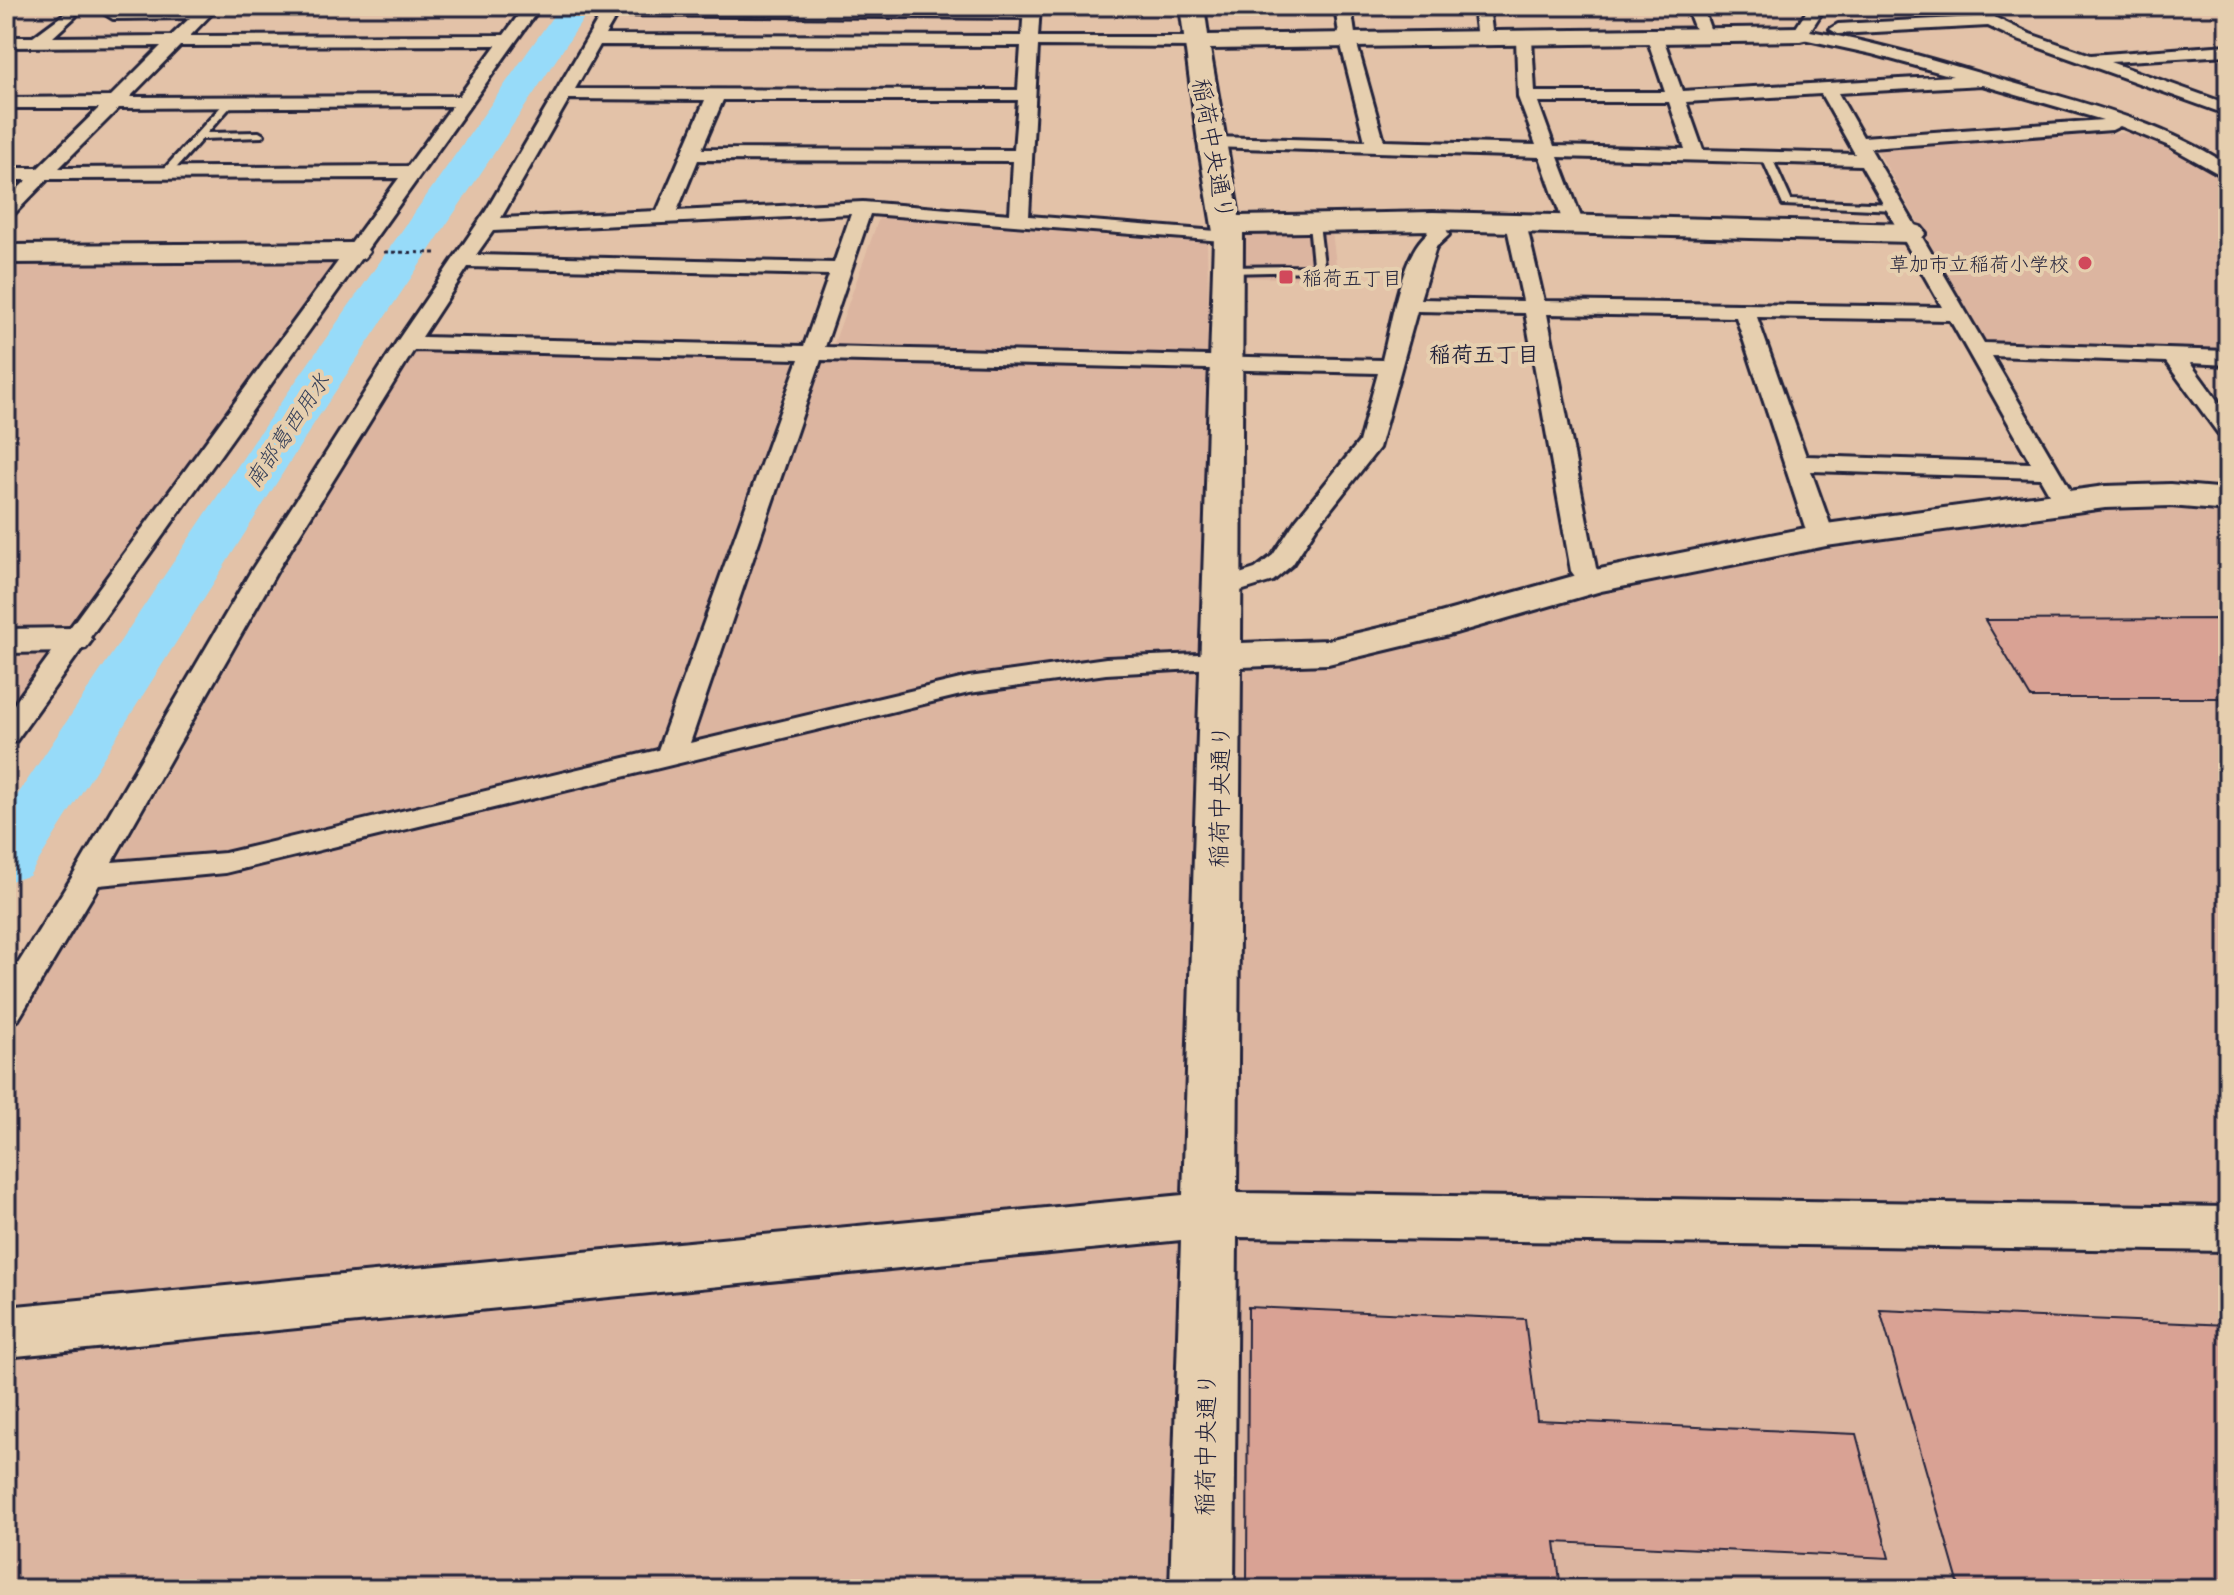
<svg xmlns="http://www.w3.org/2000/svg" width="2234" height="1595" font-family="'Patrick Hand','Klee One',sans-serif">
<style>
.built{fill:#dcb5a0}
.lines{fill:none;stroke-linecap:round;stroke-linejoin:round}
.river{fill:#97dbf9;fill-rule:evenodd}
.building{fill:#d9a294;stroke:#22223b;stroke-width:2}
.lane-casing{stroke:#22223b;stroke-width:6}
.street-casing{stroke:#22223b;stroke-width:6}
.secondary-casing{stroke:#22223b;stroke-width:6}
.path{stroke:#22223b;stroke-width:3;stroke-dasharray:4 4;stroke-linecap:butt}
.lane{fill:#e6cfaf;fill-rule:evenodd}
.street{fill:#e6cfaf;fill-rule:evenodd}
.secondary{fill:#e6cfaf;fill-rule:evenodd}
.poi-dot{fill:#d1495b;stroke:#e6cfaf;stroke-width:3}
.labels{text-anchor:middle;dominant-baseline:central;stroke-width:8;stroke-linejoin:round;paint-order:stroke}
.far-poi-label{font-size:20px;fill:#22223b;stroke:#e6cfaf;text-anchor:end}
.far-neighbourhood-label{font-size:22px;font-weight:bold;fill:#22223b;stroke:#e6cfaf}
.far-water-label{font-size:22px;font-style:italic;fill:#343e58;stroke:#e6cfaf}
.street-label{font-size:24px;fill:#22223b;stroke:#e6cfaf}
</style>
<rect width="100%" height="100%" fill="#e3c2a8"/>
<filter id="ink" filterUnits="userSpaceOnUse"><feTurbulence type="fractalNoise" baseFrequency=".0125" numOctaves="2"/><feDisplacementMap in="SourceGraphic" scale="16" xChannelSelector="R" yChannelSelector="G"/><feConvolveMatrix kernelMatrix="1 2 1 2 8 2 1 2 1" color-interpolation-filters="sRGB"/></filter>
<g filter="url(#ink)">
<!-- built -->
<path class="built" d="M2135,132l72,37 21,15v168l-242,-10 -109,-192z
M879,218l328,25 3,130 -10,305 53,-8 83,-5 123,-29 116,-36 211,-44 326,-48 41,-3 75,3v1081h-2222v-547l116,-190 145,-257 142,-240 14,-5 362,9 8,4h34z
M1332,232l6,48 -96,-3 -1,-44z
M333,259l2,3 -329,451v-451z"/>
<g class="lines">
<!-- river -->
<path class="river" d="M560,6h32l-277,416 -286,454 -23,6v-70l261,-390z"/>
</g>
<!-- building -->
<path class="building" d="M2228,619v79h-197l-46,-78z
M1248,1307l277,12 12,101 319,14 33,124 -334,-16 6,47h-314z
M1880,1310l348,15v264h-268z"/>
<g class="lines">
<!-- lane casing -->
<g class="lane-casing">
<path id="lane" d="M610,10l422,2 4,3 -4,3 -425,-3v-4z
M227,100l8,2 -28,31 52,-1 5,3 -2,2 -60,2 -32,36h-8v-4z
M1767,155l5,3 19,42 105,4 5,3 -5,3 -113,-5 -21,-47z
M1314,221l5,3 5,41 -6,6 -89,2 -5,-3 5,-3 82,-1 2,-2 -4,-40z"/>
</g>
<!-- street casing -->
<g class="street-casing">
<path id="street" d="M202,6h17l-29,30 314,-1 21,-29h16l-525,735 -10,3v-29l393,-537 -351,1 -35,36 -7,2v-17l21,-20h-21v-12h32l61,-60h-93v-10l104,-1 51,-51 -155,1v-10h27l35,-26 8,5 -23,21 118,-1 19,-18 -77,1 -8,-5 8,-5zM496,45l-37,51 -329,1 50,-51zM452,106l-44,60 -349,2 60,-60z
M606,6h16l-17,29 417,1 2,-30h16l-2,31h159l8,5 -8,5 -159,-1 -9,170 200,16 7,2 3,4 -3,4 -366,-28 -45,133 557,13c9,-33 19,-107 46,-127l-5,-12 10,-6 7,2 9,18 -13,12 -16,52 103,2 -17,-78 10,-6 10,6 18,78 398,6 -81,-142 -303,-8 26,68 -10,6 -10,-6 -24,-68 -329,-10 -9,-5 9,-5 154,4 -25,-100 -5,-35h16l5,35 28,100 152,4 -18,-48 -2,-58 8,-5 8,5 3,53h130l-18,-54 8,-5 8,5 19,53 271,-15 -81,-22 -78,-17 -2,-3 18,-28h16l-16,25c67,11 131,31 196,50 76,22 154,40 222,84v14l-59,-33 -49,-20 -8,4 -242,18 114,195 244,8v14l-38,-2 38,52v23l-8,-2 -54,-74 -174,-6 85,145 -3,5h-18l-16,-28 -229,-7 19,53 9,11 -4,5c-14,4 -21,-1 -30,-13l-69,-210 -189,-3 49,254 12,13 -4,6c-15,3 -24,-3 -33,-16l-46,-258 -108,-2 -38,137 -63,80 -24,37 -19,16 -49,15 -9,-2 -4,-6 4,-6 40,-13 18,-14 23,-35 63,-78 19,-69 -557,-13 -131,383 279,-66 137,-19 116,-5 10,2 4,6 -4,6 -126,7 -137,19 -744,180 -126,12 -81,135 -12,3v-40l68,-109 177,-303 145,-228 90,-132zM600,45l421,1 -3,44 -443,-1zM1982,85l121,35 -240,17 -25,-44zM1821,94l34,60 -152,-4 -17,-48zM569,99l136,1 -48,111 -156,7zM723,100h295l-4,50 -312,-1zM1538,102h131l16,47 -131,-3zM698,160l315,1 -3,53 -147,-12 -186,9zM851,214l-17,49 -358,-8 17,-24zM468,267l361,8 -25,71 -382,-9zM1757,317l193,3 81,143 -225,-7zM414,350l385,9 -141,391 -433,103 -113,9 165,-291z
M1473,6h16l4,33 -2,3 -6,2 -8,-5z
M1686,6h16l11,31 -2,3h-12z
M1968,6h17l11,12 34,16 61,21 137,-10v10l-118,7 118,42v11l-210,-75 -30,-14 -150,8 -8,-5 8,-5 139,-7z"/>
</g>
<!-- secondary casing -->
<g class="secondary-casing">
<path id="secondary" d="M1180,6h24l4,29 592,-8 8,2 4,5 -4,5 -8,2 -590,8 29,167 194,-4 478,12 10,3 5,6 -5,6 -10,3 -478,-12 -190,3 -2,410 87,-3 94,-22 173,-48 231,-46 279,-38 65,-2 58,5v22l-58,-5 -65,2 -279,38 -225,45 -156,45 -117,28 -87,3 -4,526 991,14v44l-991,-14 -3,352h-64l11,-349 -1175,117v-50l1177,-112 31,-957 -16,-96z
M354,243l10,3 5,6 -5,6 -10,3 -348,2v-18z
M72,628l14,4 6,8 -6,8 -14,4 -66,1v-24z"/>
</g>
<!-- path -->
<path class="path" d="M384,252l54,1"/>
<!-- lane -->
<use href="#lane" class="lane"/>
<!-- street -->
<use href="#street" class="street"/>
<!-- secondary -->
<use href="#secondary" class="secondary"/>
</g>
</g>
<!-- markers -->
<g class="poi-dot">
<circle cx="2085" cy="263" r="8"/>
<rect x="1278" y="269" width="16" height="16" rx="4"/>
</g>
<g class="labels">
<!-- far-poi labels -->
<g class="far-poi-label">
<text x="2069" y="263">草加市立稲荷小学校</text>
<text x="1302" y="277" text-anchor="start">稲荷五丁目</text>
</g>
<!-- far-neighbourhood labels -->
<g class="far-neighbourhood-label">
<text x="1484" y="354">稲荷五丁目</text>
</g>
<!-- far-water labels -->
<g class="far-water-label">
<text transform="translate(287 430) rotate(-56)">南部葛西用水</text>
</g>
<!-- street labels -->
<g class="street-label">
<text transform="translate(1214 149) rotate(80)">稲荷中央通り</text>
<text transform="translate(1219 796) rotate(-89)">稲荷中央通り</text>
<text transform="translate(1205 1444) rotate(-89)">稲荷中央通り</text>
</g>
</g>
<!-- margin -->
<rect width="2234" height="1595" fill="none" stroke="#e6cfaf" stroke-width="32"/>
<rect x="16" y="16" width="2202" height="1563" fill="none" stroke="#22223b" stroke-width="3" filter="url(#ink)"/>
</svg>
